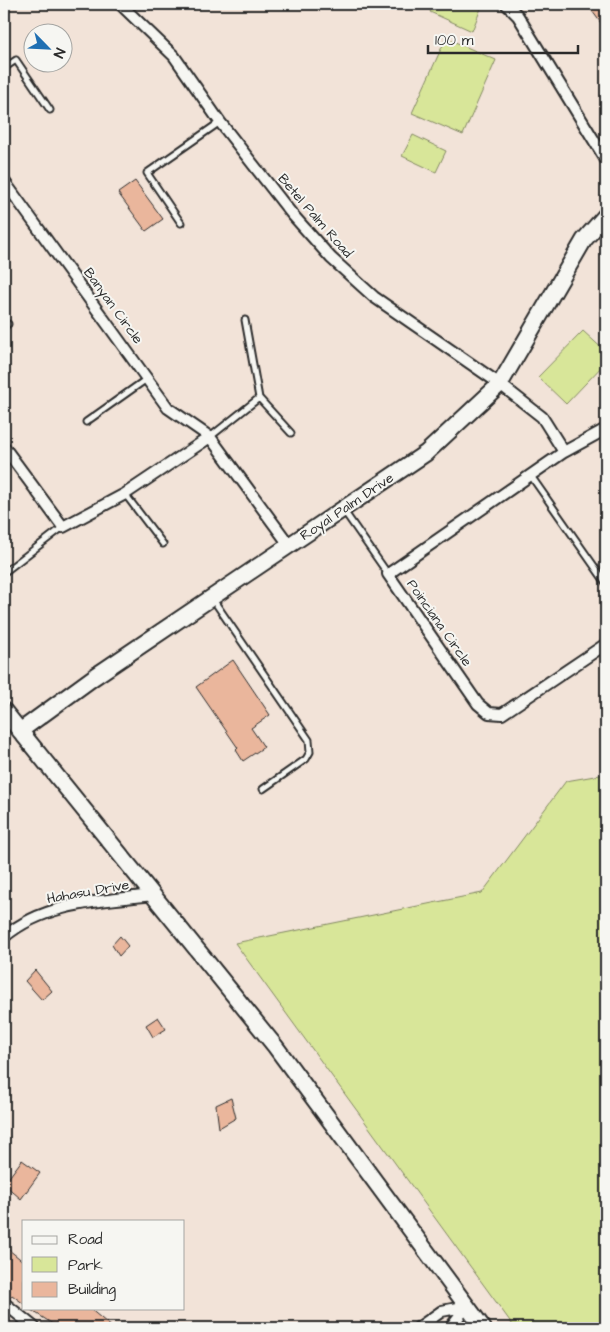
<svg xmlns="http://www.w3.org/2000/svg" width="610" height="1332" font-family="'Architects Daughter',sans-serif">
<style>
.green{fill:#d8e699;stroke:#828862}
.building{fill:#eab69c;stroke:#2b2b2b}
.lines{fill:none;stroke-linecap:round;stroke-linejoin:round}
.lane-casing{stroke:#2b2b2b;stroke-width:9}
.street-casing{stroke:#2b2b2b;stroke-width:14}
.secondary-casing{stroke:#2b2b2b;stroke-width:19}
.lane{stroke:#f6f6f2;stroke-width:5}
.street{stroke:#f6f6f2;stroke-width:10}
.secondary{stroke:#f6f6f2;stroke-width:15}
.labels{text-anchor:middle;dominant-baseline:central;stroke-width:4;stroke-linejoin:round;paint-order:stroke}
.street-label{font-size:14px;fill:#2b2b2b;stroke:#f6f6f2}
</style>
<rect width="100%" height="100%" fill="#f2e3d8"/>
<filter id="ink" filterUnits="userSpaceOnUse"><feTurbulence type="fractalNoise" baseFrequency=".02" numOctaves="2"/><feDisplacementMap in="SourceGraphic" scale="10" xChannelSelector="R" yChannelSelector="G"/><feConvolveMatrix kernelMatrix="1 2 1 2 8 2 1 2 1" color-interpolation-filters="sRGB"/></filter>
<g filter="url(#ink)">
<!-- green -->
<path class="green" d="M434,4h43l5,2 -10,25 -42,-19z
M446,38l50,22 -33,75 -51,-22z
M413,135l33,16 -10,21 -34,-16z
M583,331l23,21v10l-40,42 -28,-27z
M606,774v554h-91l-280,-385 247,-50 84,-112z"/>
<!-- building -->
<path class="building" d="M587,4h19v26z
M135,181l28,38 -17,12 -28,-38z
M233,660l37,55 -19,13 13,19 -21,14 -7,-11 2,-2 -42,-61z
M120,936l8,10 -9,10 -7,-11z
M35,970l17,21 -10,9 -17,-19z
M158,1017l8,12 -13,8 -7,-12z
M231,1098l5,20 -17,10 -3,-23z
M22,1160l18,13 -19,26 -17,-15z
M4,1246l20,16v42l-12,-9 -3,4 -5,-4z
M28,1308h61l24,20h-54z"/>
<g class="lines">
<!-- lane casing -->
<g class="lane-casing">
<path id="lane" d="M4,68l12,-8 34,50
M181,223l-34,-50 73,-51
M245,320l14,78
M4,327l4,-3
M86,422l62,-44
M210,437l49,-39 32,35
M531,476l75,107
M125,494l38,50
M344,511l44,63
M6,571l57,-44
M212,598l97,142 1,12 -4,7 -43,30"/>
</g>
<!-- street casing -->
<g class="street-casing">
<path id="street" d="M120,4l54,52 46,66 71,91 40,45 43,39 126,87 42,33 22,35
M506,4l12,12 88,144
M4,181l164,227 42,29 80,109
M606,429l-42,23 -176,122 90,130 11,9 13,1 104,-70
M4,447l59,80 62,-33 85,-57
M4,937c41,-35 98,-36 149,-42
M4,1303l31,25
M418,1328l24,-17 25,-5
M450,1328l17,-22"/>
</g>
<!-- secondary casing -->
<g class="secondary-casing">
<path id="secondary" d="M4,711l271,335 208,282
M20,731l74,-54 332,-224 74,-69 84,-144 22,-25"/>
</g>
<!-- lane -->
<use href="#lane" class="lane"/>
<!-- street -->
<use href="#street" class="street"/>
<!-- secondary -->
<use href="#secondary" class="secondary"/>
</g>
</g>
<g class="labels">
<!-- street labels -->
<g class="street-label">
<text transform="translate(315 216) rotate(49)">Betel Palm Road</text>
<text transform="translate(113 306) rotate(54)">Banyan Circle</text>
<text transform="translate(347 507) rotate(-34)">Royal Palm Drive</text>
<text transform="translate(439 623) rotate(55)">Poinciana Circle</text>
<text transform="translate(88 892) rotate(-10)">Hahasu Drive</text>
</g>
</g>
<!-- margin -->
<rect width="610" height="1332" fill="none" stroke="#f6f6f2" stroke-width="20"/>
<rect x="10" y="10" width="590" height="1312" fill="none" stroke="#2b2b2b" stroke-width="2" filter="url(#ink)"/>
<!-- legend -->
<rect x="22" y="1220" width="162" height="90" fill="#f6f6f2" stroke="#a5a5a2"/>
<rect x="32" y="1236" width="25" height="8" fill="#f6f6f2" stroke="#a5a5a2"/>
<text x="68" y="1244" font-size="15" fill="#2b2b2b">Road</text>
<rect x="32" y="1257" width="25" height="15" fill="#d8e699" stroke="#a5a5a2"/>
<text x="68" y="1270" font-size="15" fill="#2b2b2b">Park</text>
<rect x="32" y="1282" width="25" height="15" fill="#eab69c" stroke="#a5a5a2"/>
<text x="68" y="1294" font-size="15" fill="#2b2b2b">Building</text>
<!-- north arrow -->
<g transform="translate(48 48) rotate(114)"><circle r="24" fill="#f6f6f2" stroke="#a5a5a2"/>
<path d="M0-4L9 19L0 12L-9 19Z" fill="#1f6fb2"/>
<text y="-8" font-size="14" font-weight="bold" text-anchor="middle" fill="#2b2b2b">N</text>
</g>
<!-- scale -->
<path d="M428 45v8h150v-8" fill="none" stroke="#2b2b2b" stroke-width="2.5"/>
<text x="435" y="45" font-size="15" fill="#2b2b2b" stroke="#f6f6f2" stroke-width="4" paint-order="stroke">100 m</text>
</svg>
